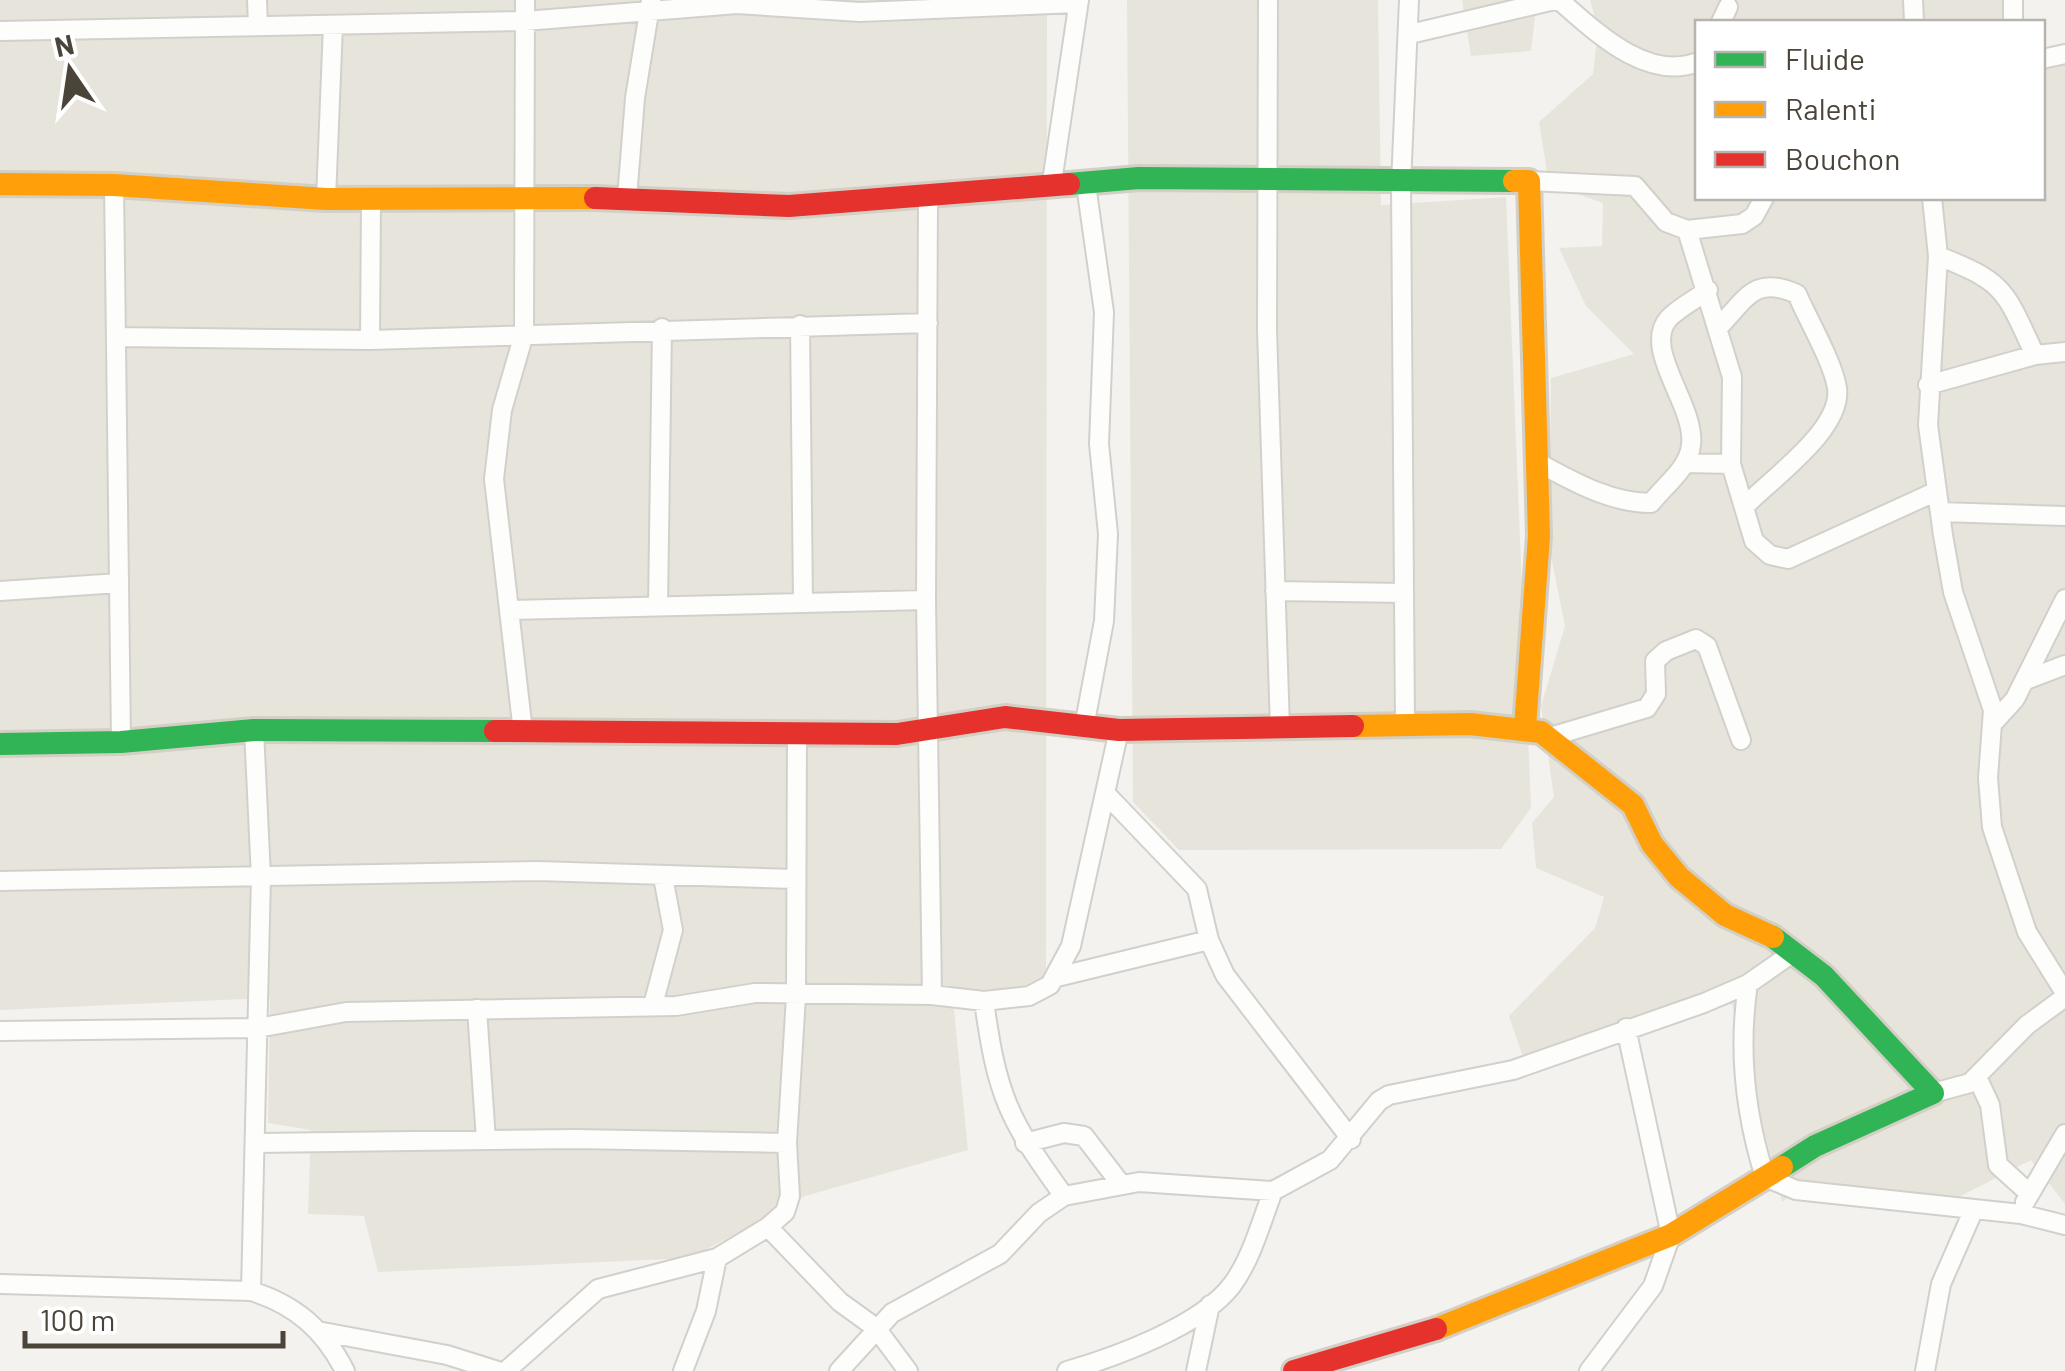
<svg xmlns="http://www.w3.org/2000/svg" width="2065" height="1371" font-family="Barlow,sans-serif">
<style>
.residential{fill:#e7e4dc}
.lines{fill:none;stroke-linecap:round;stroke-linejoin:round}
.street-casing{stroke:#d2d0cb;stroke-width:22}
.fast-casing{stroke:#d3cfc5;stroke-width:28}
.slow-casing{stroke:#d3cfc5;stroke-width:28}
.jam-casing{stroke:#d3cfc5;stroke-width:28}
.street{stroke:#fdfdfc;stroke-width:18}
.fast{stroke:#30b455;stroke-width:22}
.slow{stroke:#ff9f0a;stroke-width:22}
.jam{stroke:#e5322d;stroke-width:22}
</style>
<rect width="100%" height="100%" fill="#f4f2ee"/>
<!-- residential -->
<path class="residential" d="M0,0h1047l-1,975 -29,14 -65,1 16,160 -163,46 -114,62 -313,14 -14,-56 -56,-2 3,-84 -43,-7 2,-125 -270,12z
M1127,0h251l3,205 125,-8 25,611 -30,41 -322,1 -46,-48z
M1462,0h75l-6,51 -60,5z
M1590,0h418l-5,22h-305v176h344l1,-139 22,2v1143l-34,-44 -82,42 -146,-17 -21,17 -50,-198 -208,56 -15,-44 86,-88 9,-31 -68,-29 -4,-45 22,-26 -13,-91 24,-80 -16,-80 2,-168 83,-24 -48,-48 -27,-58 43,-2 1,-43 -54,-19 -10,-62 54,-48 5,-46z"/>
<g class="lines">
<!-- street casing -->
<g class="street-casing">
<path id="street" d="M257,0l1,26
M1268,0l-1,330 13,398
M1559,0c36,31 87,82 139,62
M1913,0l1,22
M2013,0v22
M1721,22l7,-15
M0,31l525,-10 212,-17 123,8 218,-9
M1410,34l145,-34
M2042,59l23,-5
M1529,181l106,5 31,36 21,8 55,-6 12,-8 10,-18
M1052,182l27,-182
M928,197l-2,403 6,395
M627,198l8,-100 16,-98
M1932,198l6,58 -10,169 15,110 10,57 40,118 -5,68 4,49 35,105 38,61
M326,199l7,-174
M1687,230l45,147 -1,87 23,77 16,14 18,4 149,-68
M1938,256c68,26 67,35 97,99
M1718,328c29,-30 36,-53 79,-34 11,26 36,68 40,94 6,41 -65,90 -93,119
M116,337l254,3 558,-17
M370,340l1,-141
M1928,385l107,-30 30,-3
M1537,462c35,19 73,41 114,41 14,-18 38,-35 40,-58 5,-40 -50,-96 -22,-127 11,-11 27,-19 39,-28
M1686,463l45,1
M1940,512l125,4
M119,583l2,159
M0,591l119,-8 -5,-398
M1275,591l129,2
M803,603l123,-3
M658,606l4,-278
M510,610l293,-7 -3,-278
M2026,680l39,-15
M1995,721l20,-22 50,-100
M1084,727l20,-106 4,-87 -9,-90 5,-132 -18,-127
M1405,727l-4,-543 8,-184
M523,732l-29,-253 8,-69 22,-76 1,-334
M1550,737l97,-29 9,-14 -1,-33 11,-10 30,-12 11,7 34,94
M1106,794l91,95 12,51 16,35 126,164
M0,881l537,-10 257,8
M1057,977l152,-37
M1748,984c-10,65 -3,130 17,193l31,13 225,24 44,11
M984,1001c13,95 24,118 80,195
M653,1005l20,-75 -10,-53
M477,1009l9,131
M0,1031l258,-3 88,-16 330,-6 79,-13 177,2 52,6 45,-5 21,-11 21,-39 48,-216
M1977,1077l13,28 8,60 31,28
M1933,1093l37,-10 57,-58 38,-28
M256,1143l320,-4 211,4
M1025,1143l39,-10 20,3 36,47
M2025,1202l40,-68
M768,1227l17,-15 5,-16 -3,-53 9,-147 1,-263
M0,1284l251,7c45,14 73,39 94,80
M251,1291l10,-414 -7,-147
M323,1332l124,23 51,16
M506,1371l92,-82 119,-31 51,-31 72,75 36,26 32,43
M683,1371l23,-60 11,-53
M839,1371l53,-58 108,-59 39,-41 25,-17 75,-14 134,9 57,-31 49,-59 10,-6 124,-25 191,-67 44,-19 46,-32
M1067,1371c48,-14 134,-45 165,-86 20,-27 29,-63 41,-94
M1196,1371l14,-66
M1589,1371l64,-85 18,-51 -45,-207
M1925,1371l16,-87 33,-75"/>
</g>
<!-- fast casing -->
<g class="fast-casing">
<path id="fast" d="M1069,184l70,-6 375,3
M0,744l121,-2 133,-12 241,1
M1773,937l51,39 109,117 -118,53 -33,21"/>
</g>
<!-- slow casing -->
<g class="slow-casing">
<path id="slow" d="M1514,181h15l10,355 -14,191
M0,184l114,1 212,14 269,-1
M1353,726l117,-2 71,8 92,73 19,39 27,33 46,38 48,22
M1436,1329l235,-94 111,-68"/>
</g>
<!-- jam casing -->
<g class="jam-casing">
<path id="jam" d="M595,198l194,8 280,-22
M495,731l402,3 108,-17 114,13 234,-4
M1294,1371l142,-42"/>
</g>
<!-- street -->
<use href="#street" class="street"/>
<!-- fast -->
<use href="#fast" class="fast"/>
<!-- slow -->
<use href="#slow" class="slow"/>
<!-- jam -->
<use href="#jam" class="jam"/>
</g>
<!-- legend -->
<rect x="1695" y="20" width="350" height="180" fill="#ffffff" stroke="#b7b4b0" stroke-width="2.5"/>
<rect x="1715" y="52" width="50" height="15" fill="#30b455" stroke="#b7b4b0" stroke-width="2.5"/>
<text x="1785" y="70" font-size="30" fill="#4b4439">Fluide</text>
<rect x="1715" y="102" width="50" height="15" fill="#ff9f0a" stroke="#b7b4b0" stroke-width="2.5"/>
<text x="1785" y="120" font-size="30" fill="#4b4439">Ralenti</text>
<rect x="1715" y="152" width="50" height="15" fill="#e5322d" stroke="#b7b4b0" stroke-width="2.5"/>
<text x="1785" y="170" font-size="30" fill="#4b4439">Bouchon</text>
<!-- north arrow -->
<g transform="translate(70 70) rotate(347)" stroke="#ffffff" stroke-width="8" paint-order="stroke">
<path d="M0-8L18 38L0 25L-18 38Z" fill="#4b4439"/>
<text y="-15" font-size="28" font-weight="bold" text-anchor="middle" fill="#4b4439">N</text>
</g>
<!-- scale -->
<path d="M25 1331v15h258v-15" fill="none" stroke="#4b4439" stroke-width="5"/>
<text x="40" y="1331" font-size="30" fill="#4b4439" stroke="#ffffff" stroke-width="8" paint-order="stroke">100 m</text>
</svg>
